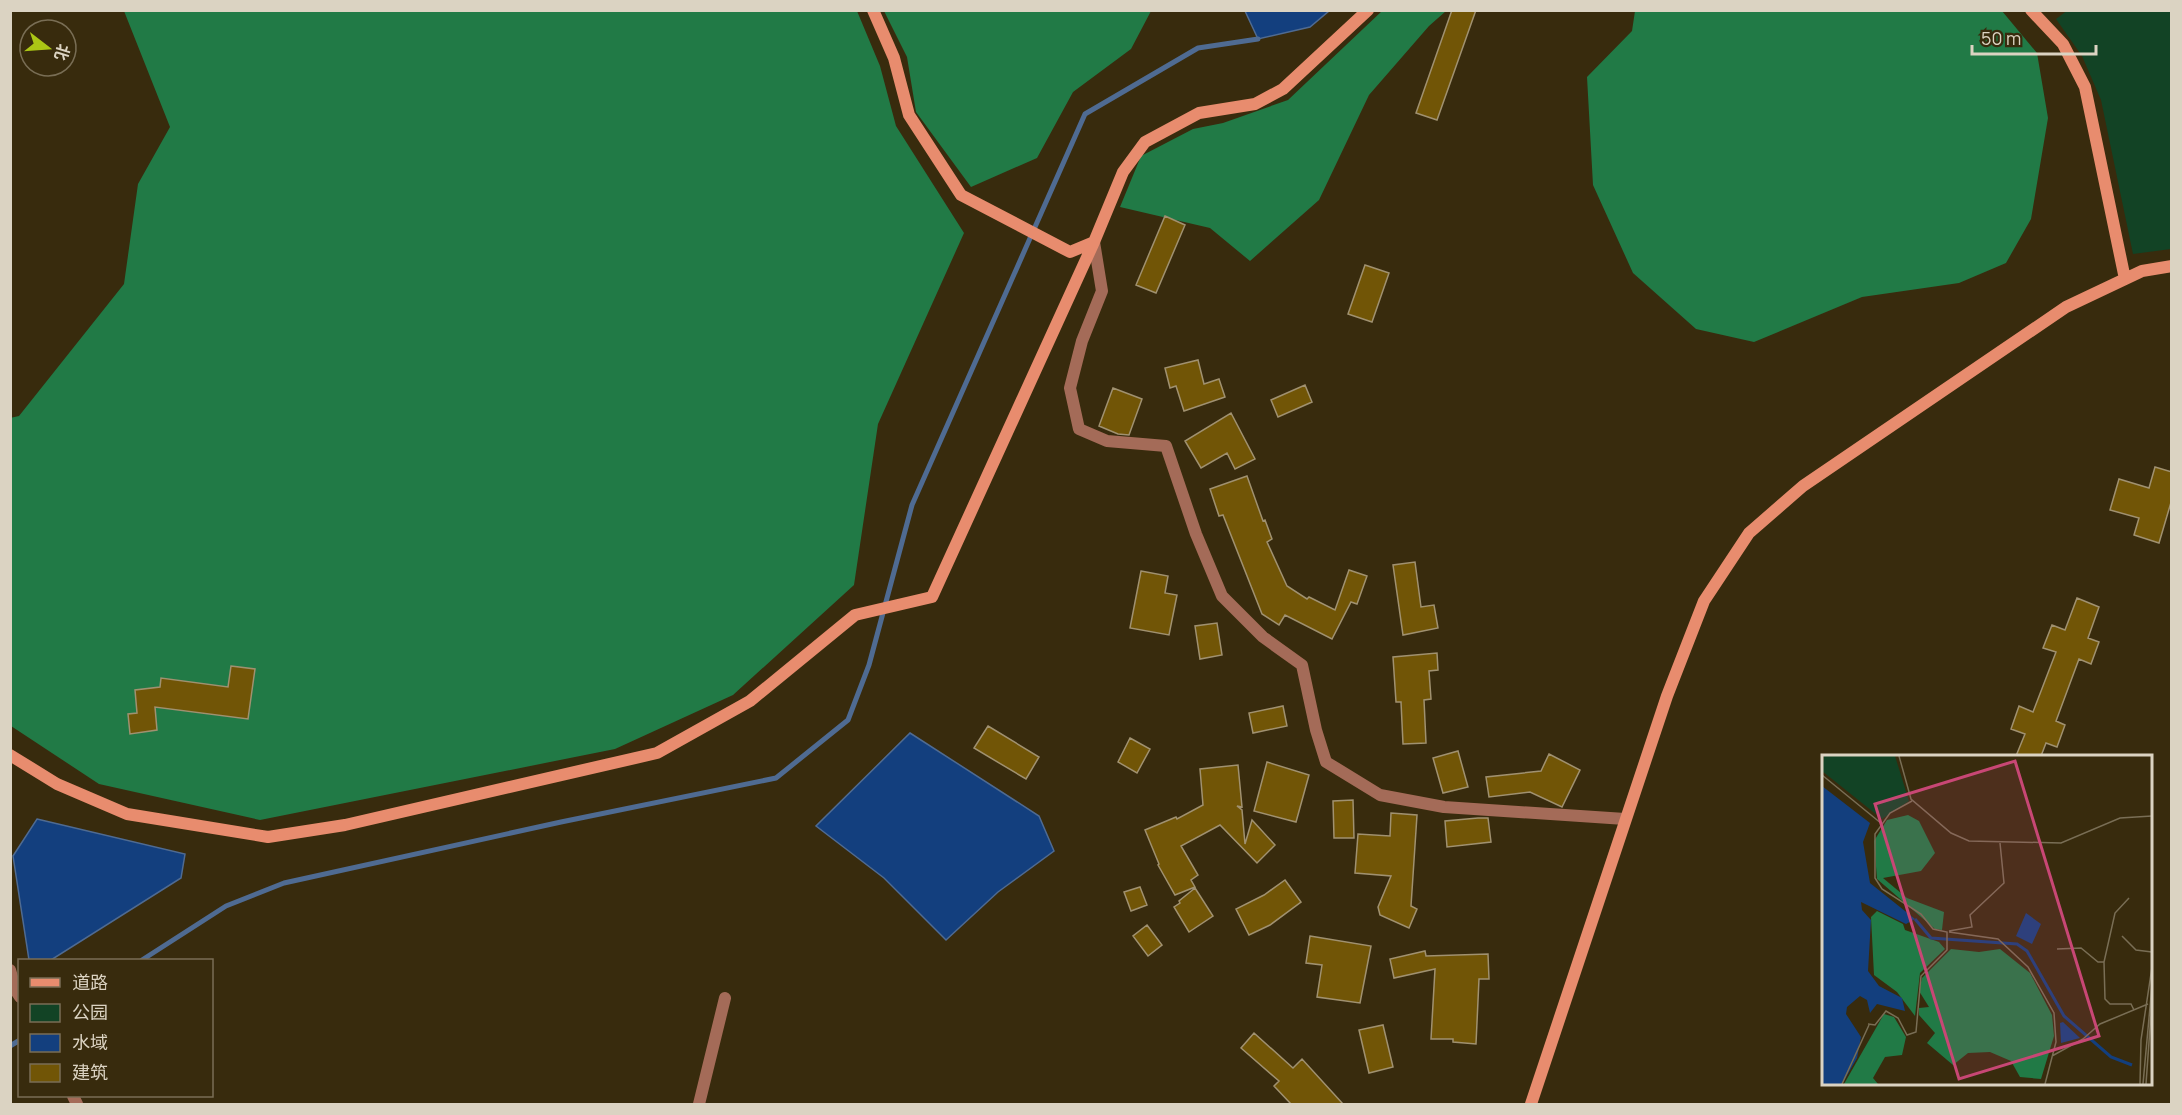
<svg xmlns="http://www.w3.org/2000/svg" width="2182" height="1115" font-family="Manrope,'Noto Sans SC',sans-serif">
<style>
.green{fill:#124325}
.forest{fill:#217a46}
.water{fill:#133f7e;stroke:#4f6b92;stroke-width:1.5}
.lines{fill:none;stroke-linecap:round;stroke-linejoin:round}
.stream{stroke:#4f6b92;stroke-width:5}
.building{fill:#715506;stroke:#a09170;stroke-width:1.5}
.street{stroke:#a46b58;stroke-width:12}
.secondary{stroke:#e88c6e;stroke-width:12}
.inset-river{fill:none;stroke:#133f7e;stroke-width:3}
.inset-road{fill:none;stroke:#796e55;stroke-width:1.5}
.view{fill:#c84775;fill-opacity:0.15;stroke:#c84775;stroke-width:3}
.inset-edge{fill:none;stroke:#dbd3c2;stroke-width:3}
</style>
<rect width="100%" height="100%" fill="#382b0d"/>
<!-- green -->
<path class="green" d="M2068,10l103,1v238l-38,5 -32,-154 -19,-44 -26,-37z"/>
<!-- forest -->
<path class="forest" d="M124,11h733l23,55 16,60 68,107 -86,191 -24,161 -121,110 -118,54 -355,71 -161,-36 -88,-58 -1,-308 9,-2 105,-132 14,-100 32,-57z
M884,11h267l-20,38 -58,43 -36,66 -66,29 -55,-75 -9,-55z
M1382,11h64l-17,15 -60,69 -50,105 -69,61 -40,-33 -90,-21 21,-51 52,-27 30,-6 65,-23z
M1635,11h367l35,42 11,65 -17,101 -25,44 -47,20 -97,14 -108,45 -58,-13 -63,-56 -40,-88 -6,-108 45,-46z"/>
<!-- water -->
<path class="water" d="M1245,11h84l-19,16 -52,12z
M910,733l129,83 15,35 -56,41 -52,48 -62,-62 -68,-52z
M37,819l148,35 -4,24 -130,82h-22l-16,-104z"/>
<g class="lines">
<!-- stream -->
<path class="stream" d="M142,960l84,-54 58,-23 277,-61 215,-44 72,-58 21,-55 43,-160 173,-391 113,-66 60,-9
M10,1046l10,-6"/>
</g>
<!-- building -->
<path class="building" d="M1452,10h24l-39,110 -21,-7z
M1165,216l20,9 -29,68 -20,-8z
M1365,265l24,8 -17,49 -24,-8z
M1198,360l6,24 15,-5 6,18 -41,14 -8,-25 -6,2 -5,-20z
M1305,385l7,17 -34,15 -7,-17z
M1113,388l29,11 -13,36 -11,-1 -19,-8z
M1231,413l24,46 -20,10 -8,-16 -26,15 -16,-27z
M2155,467l17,5v27l-13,44 -25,-8 5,-17 -29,-8 9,-31 30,9z
M1247,476l16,45 2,-1 7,19 -5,3 20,44 20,13 2,-2 26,13 14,-40 18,6 -10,28 -6,-2 -19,37 -47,-24 -6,10 -17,-11 -39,-99 -4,1 -9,-27z
M1415,562l6,45 13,-2 4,23 -35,7 -10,-70z
M1141,571l27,5 -3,17 12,2 -8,40 -39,-7z
M2077,598l22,9 -11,31 11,4 -8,22 -12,-5 -23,62 9,4 -8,22 -11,-4 -5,13h-25l9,-22 -14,-5 8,-23 14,6 23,-60 -13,-4 9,-23 13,5z
M1217,623l5,32 -22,4 -5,-33z
M1437,653l1,17 -9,1 2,28 -7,1 2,43 -23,1 -2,-42h-5l-3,-45z
M231,666l24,3 -7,50 -93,-12 2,23 -27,4 -2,-20 9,-1 -2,-23 25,-3 1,-9 67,9z
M1283,706l4,20 -34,7 -4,-20z
M988,726l51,31 -13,22 -52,-31z
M1130,738l20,11 -13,24 -19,-11z
M1458,751l10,36 -25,6 -10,-35z
M1549,754l31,16 -18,37 -32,-15 -41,5 -3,-20 55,-6z
M1267,762l42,13 -13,47 -42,-11z
M1238,765l4,42 -5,-1 5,4 3,34 7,-24 23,25 -18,18 -37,-38 -39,21 17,29 -7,5 4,7 -20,8 -17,-30 1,-1 -14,-34 31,-13 1,2 26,-14 -3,-36z
M1353,800l1,38h-20l-1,-37z
M1391,813l26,2 -6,91 6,3 -8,19 -29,-13 -2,-8 13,-31 -36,-3 3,-39 32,2z
M1478,818h10l3,24 -44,5 -2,-26z
M1285,880l16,22 -31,23 -21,10 -13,-26 28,-14z
M1140,887l7,18 -16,6 -7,-19z
M1195,888l18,28 -24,16 -15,-25 6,-4 -1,-2z
M1147,925l15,20 -14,11 -15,-20z
M1310,936l61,10 -11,57 -43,-6 5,-32 -16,-2z
M1425,951l1,5 62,-2 1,25h-10l-3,65 -23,-2v-3h-22l4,-70 -41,9 -4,-19z
M1383,1025l10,42 -24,6 -10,-43z
M1254,1033l39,35 9,-9 41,45h-52l-17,-18 5,-5 -38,-33z"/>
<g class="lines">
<!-- street -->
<path class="street" d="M1094,242l8,49 -20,50 -12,47 9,41 28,12 59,5 30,88 26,62 41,41 39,28 14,65 10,32 54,33 64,12 181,12
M10,970l6,21 4,6
M73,1096l4,8
M699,1104l26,-106"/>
<!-- secondary -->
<path class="secondary" d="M873,10l21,48 15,57 52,80 109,57 24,-10 29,-70 22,-30 54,-29 56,-9 28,-15 85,-79
M2031,10l32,34 22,43 40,192
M10,755l47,29 70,30 141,23 77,-12 312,-72 93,-52 105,-86 77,-18 162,-355
M1531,1104l136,-408 37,-95 45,-68 54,-47 263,-179 76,-36 30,-5"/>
</g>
<!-- overview -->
<g transform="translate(1822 755)">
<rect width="330" height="330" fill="#382b0d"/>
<path d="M2,1h71l14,45 -27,18 -60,-48z" fill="#124325"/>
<path d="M86,60l11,6 16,32 -14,18 -38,7 24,20 37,14 -2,18 -7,-1 -58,-50 -3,-38 13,-21zM55,156l26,13 2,6 34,12 6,7 -25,24 -5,43 -18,-24 -23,-17 -3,-58zM129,194l28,3 21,-3 30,24 22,42 2,21 -13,43 -21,-2 -9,-16 -21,-9 -22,1 -15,12 -26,-22 8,-10 -16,-18v-7l10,-1 -10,-16 3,-13zM62,259l10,3 12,20 -4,18 -17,2 -12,21 5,6h-34z" fill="#217a46"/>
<path d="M0,31l48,37 -7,19 7,41 45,36 -9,5 -45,-22 1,8 9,10 -3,51 11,15 23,12 3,13 -28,-7 -7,9 -3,-13 -7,-4 -13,11 -1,7 15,23 -4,21 -15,26h-20zM204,158l15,11 -9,20 -16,-8zM241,267l17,16 -19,5 -1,-20z" fill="#133f7e"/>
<path class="inset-river" d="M93,164l16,19 86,6 10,7 37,65 47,41 21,8"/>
<path class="inset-road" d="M77,1l12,43 40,34 18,8 92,2 59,-25 32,-2M0,20l60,49M307,143l-14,15 -11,49 1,37 5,5h21l3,6M127,176l23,-4 -2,-12 34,-32 -4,-40M127,177l49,7 30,28 26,46 2,29 -11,42M300,181l14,14 16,2M235,194l24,-1 17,14h6M46,269l7,1 11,-14 12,7 9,17 9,-3 5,-56 26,-26v-18l-14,-3 -12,-15 -39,-25 -7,-11v-44l15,-21 22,-12M230,301l31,-17 17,-15 48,-20M20,329l27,-59M318,329l1,-44 11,-73M321,329l9,-99M324,329l6,-84"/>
<path class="view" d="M193,6l84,275 -140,43 -84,-275z"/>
<rect width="330" height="330" class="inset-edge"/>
</g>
<!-- border -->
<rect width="2182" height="1115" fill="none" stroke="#dbd3c2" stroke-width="24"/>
<!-- legend -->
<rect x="18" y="959" width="195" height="138" fill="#382b0d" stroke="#796e55" stroke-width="1.5"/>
<rect x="30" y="978" width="30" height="9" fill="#e88c6e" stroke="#796e55" stroke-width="1.5"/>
<text x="72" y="989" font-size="18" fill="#dbd3c2">道路</text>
<rect x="30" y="1004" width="30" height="18" fill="#124325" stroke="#796e55" stroke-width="1.5"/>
<text x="72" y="1019" font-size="18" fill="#dbd3c2">公园</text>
<rect x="30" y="1034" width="30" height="18" fill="#133f7e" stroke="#796e55" stroke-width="1.5"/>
<text x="72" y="1049" font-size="18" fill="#dbd3c2">水域</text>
<rect x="30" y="1064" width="30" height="18" fill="#715506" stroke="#796e55" stroke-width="1.5"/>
<text x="72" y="1079" font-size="18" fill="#dbd3c2">建筑</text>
<!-- north arrow -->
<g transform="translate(48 48) rotate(107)"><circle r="28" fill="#382b0d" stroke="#796e55" stroke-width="1.5"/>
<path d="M0-4.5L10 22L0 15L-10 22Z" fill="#abc615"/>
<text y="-9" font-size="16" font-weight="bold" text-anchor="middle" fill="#dbd3c2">北</text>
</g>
<!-- scale -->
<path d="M1972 45v9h124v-9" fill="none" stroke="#dbd3c2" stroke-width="3"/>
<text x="1981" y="45" font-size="18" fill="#dbd3c2" stroke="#382b0d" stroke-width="4.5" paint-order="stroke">50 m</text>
</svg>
